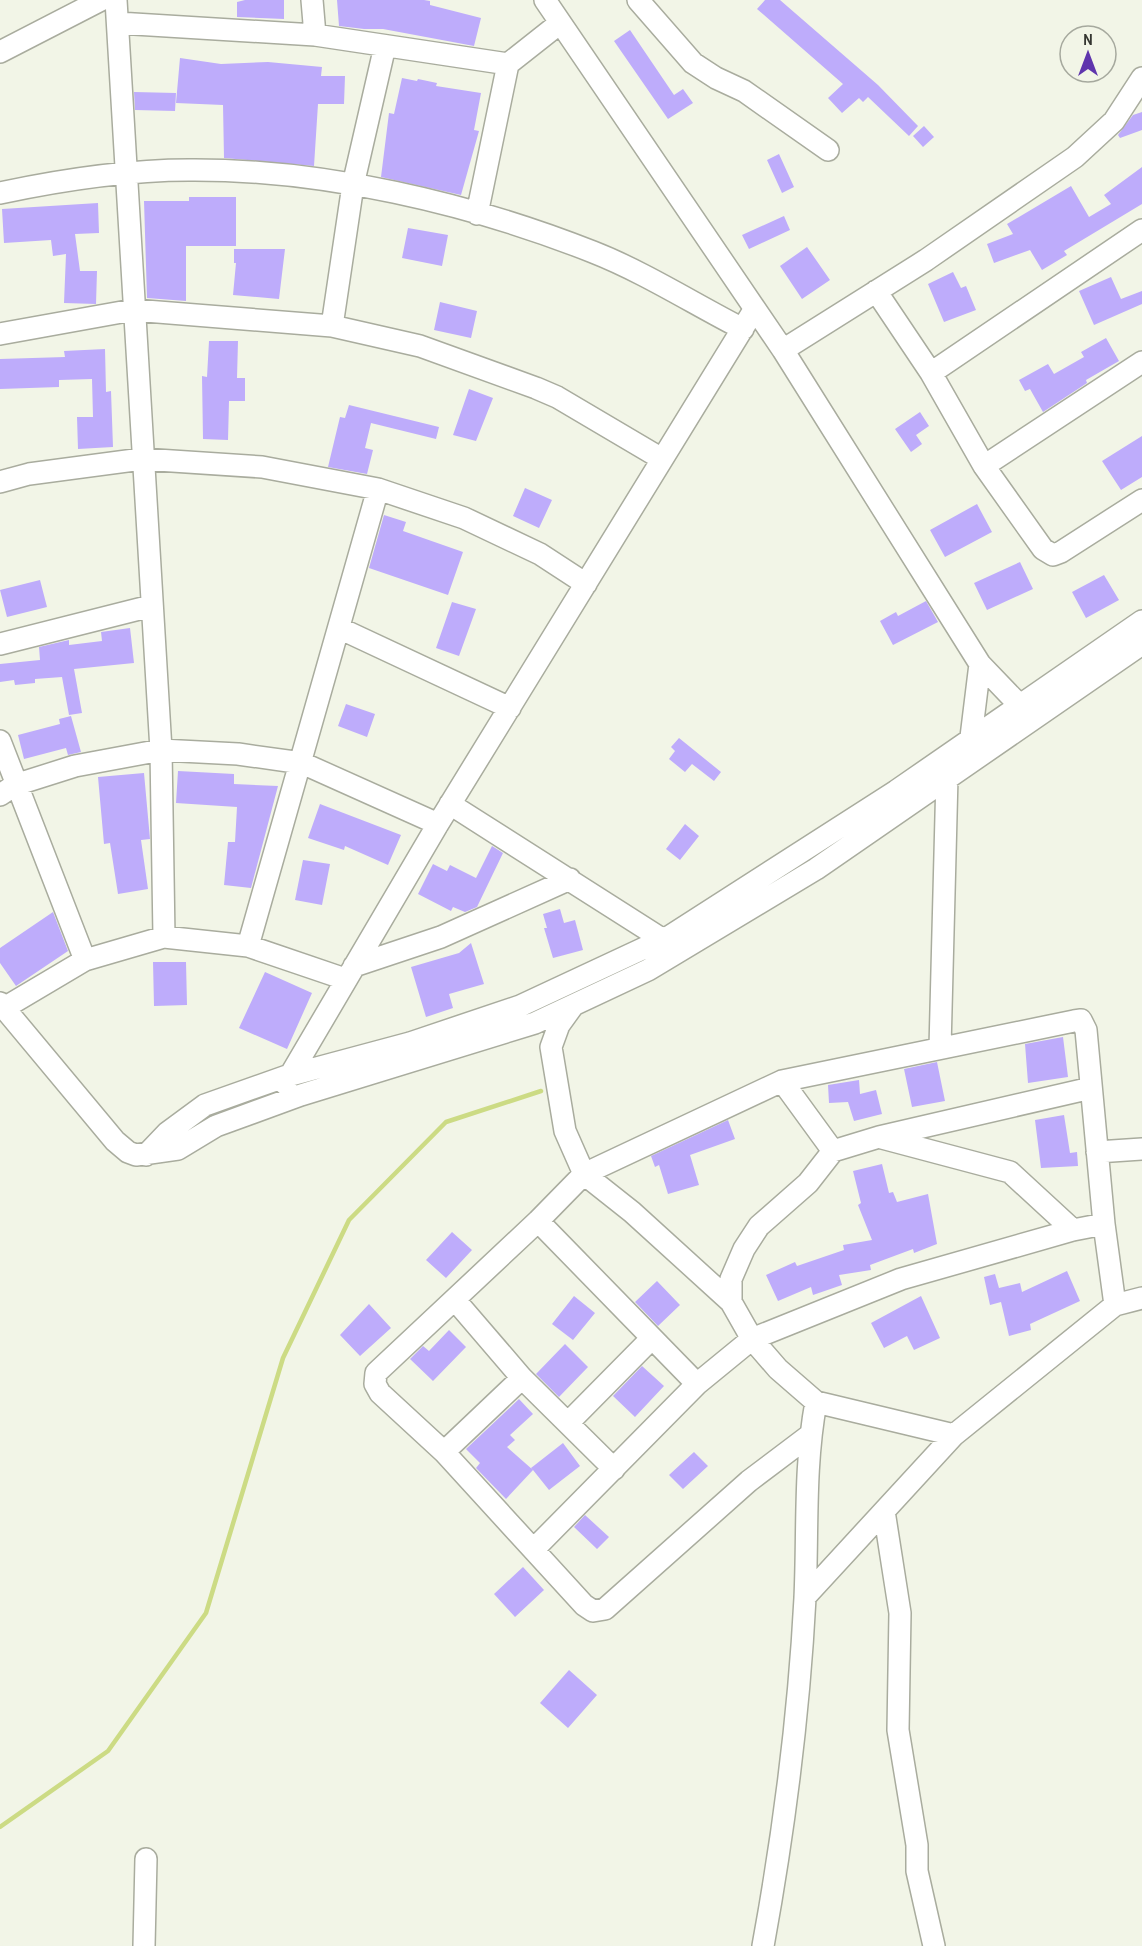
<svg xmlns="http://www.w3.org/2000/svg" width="1142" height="1946" font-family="'Archivo Narrow',sans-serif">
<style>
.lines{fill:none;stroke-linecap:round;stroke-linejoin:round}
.stream{stroke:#ccdb84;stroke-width:4.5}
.building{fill:#beacfb}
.minor-casing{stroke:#a9ac9e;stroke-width:24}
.minor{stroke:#fff;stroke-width:21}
</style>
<rect width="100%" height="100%" fill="#f2f5e7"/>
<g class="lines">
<!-- stream -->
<path class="stream" d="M0,1827l108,-76 98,-138 77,-255 66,-138 97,-98 95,-31"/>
</g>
<!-- building -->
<path class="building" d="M245,0h39v19l-47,-2v-15z
M337,0h87l6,1v4l51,13 -7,28 -91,-17h-19l-25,-3z
M765,0h15l98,85 40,41 -9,10 -41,-39 -5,5 -4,-4 -17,15 -14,-15 15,-14 -86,-75z
M630,30l44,65 9,-6 10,14 -25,16 -54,-78z
M180,58l41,6 47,-2 54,5 -1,9h24l-1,28h-26l-4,62 -90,-8 -1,-53 -47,-2z
M402,78l15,3 1,-2 19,4 -1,3 45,7 -7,37 5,1 -18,64 -80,-18 8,-64 5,1z
M134,92l42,1 -1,18 -40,-1z
M1142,112v18l-22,8 -2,-3 15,-20z
M924,126l10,11 -11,10 -10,-11z
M779,154l15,33 -12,6 -15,-33z
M1142,167v37l-78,47 3,4 -25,15 -12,-20 -36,13 -7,-19 26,-10 -6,-10 64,-38 18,31 22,-13 -7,-9z
M189,197h47v49h-50v55l-39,-3 -3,-97h45z
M98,203l1,30 -24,1 5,37h17l-1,33 -32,-1 2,-49 -13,2 -2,-16 -47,3 -2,-34z
M784,216l6,14 -41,19 -7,-14z
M408,228l40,7 -6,31 -40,-8z
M807,247l23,33 -28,19 -22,-33z
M234,249h51l-6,50 -46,-4 3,-32h-2z
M953,272l8,16 5,-2 10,24 -32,12 -16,-38z
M1111,277l10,22 21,-8v13l-48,21 -15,-34z
M440,302l37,9 -6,27 -37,-8z
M1106,338l13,23 -33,19 1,3 -44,29 -13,-23 -5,2 -6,-11 29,-16 6,10 30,-17 -3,-5z
M209,341h29l-1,37h8v23h-16l-1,39 -25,-1 -1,-63 5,1z
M105,349l1,43 5,-1 2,56 -35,2 -1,-32h16l-1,-38 -33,1v7l-59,2v-30l65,-2 -1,-6z
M469,389l24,9 -17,43 -23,-6z
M349,405l90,22 -3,12 -65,-16 -6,25 8,2 -6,24 -39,-7 12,-50 5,1z
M920,412l9,14 -13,9 6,9 -11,8 -16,-23z
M1142,436v41l-21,13 -19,-29z
M525,488l27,12 -13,28 -26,-12z
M977,504l15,28 -47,25 -15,-27z
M384,515l22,7 -3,9 60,21 -15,43 -79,-27z
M1020,562l13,27 -46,21 -13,-27z
M1104,575l15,25 -33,18 -14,-26z
M40,580l7,27 -40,10 -7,-27z
M926,601l12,21 -45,23 -13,-24 16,-9 2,4z
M452,602l24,7 -17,47 -23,-8z
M130,628l4,35 -60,6 8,44 -13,2 -7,-38 -27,2v4l-20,2 -1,-5 -14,2v-18l40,-4 -1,-13 30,-7v5l33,-4 -1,-9z
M346,704l29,10 -8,23 -29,-11z
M71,716l10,36 -13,3 -2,-7 -42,11 -6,-24 42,-11 -1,-5z
M679,738l42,34 -7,9 -22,-17 -7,8 -16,-13 6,-8 -4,-4z
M178,771l56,3v10l44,2 -27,102 -27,-3 4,-43h7l2,-35 -61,-4z
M144,773l6,66 -9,1 7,49 -30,5 -8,-51 -6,1 -6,-67z
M320,804l81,31 -13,30 -43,-19 -1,4 -36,-12z
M685,824l14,12 -19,24 -14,-11z
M492,846l11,7 -26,54 -12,5 -12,-5 -2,4 -33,-17 15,-30 14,7 3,-6 26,13z
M303,860l27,4 -8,41 -27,-5z
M560,909l4,14 11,-3 8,30 -30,8 -9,-30h3l-4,-14z
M53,912l15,39 -52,35 -16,-23v-15z
M471,943l13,41 -35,10 4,14 -27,9 -15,-50 48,-14z
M153,962h33l1,43 -33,1z
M265,972l47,21 -25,56 -48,-21z
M1063,1037l5,40 -40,6 -3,-39z
M937,1062l8,39 -33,6 -8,-38z
M859,1080l1,14 16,-4 6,24 -28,7 -6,-19 -19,1 -1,-18z
M1064,1115l6,38 7,-1 1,14 -37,2 -6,-48z
M728,1120l7,19 -45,16 9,30 -31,9 -9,-29 -4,2 -4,-11z
M882,1164l7,29 4,-1 4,10 31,-8 9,50 -23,9 -1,-4 -43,16 1,5 -32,5 3,10 -29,10 -2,-8 -33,14 -12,-26 29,-13 2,4 47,-16 -1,-5 29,-5 -14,-35 3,-2 -8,-32z
M452,1232l20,18 -26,28 -20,-18z
M1067,1271l13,30 -50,23 1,6 -22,6 -8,-34 -11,3 -6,-28 11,-3 4,14 21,-5 2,9z
M657,1281l23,24 -22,21 -23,-24z
M574,1296l21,17 -22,27 -21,-16z
M921,1296l19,42 -26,12 -7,-14 -23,12 -13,-25z
M369,1304l22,24 -31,28 -20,-21z
M449,1330l17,17 -33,34 -23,-22 13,-13 6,5z
M565,1344l23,23 -29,30 -23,-23z
M642,1366l22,20 -29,31 -22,-21z
M519,1399l14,15 -23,21 5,5 -8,7 26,23 -2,-2 32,-25 17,23 -31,24 -16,-20 -27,29 -30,-31 4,-5 -14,-14z
M694,1452l14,14 -25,23 -14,-14z
M585,1515l24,22 -12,12 -23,-22z
M523,1567l21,23 -29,27 -21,-23z
M569,1670l28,25 -29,33 -28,-25z"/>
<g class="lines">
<!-- minor casing -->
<g class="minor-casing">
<path id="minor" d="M116,0l45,750 3,187
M312,0l3,35
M545,0l238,350 197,314 48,50
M638,0l55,63 23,15 28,13 84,59
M118,23l197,12 193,29
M0,52l101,-52
M0,193c61,-13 127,-23 189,-23 134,-1 280,33 404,82 51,20 101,52 150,77
M477,214l31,-150 52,-41
M876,291l55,82 53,93 59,83 10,6 8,-3 81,-52
M332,326l21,-141 32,-139
M0,334l133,-24 199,16 88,20 116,42 21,9 105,62
M783,350l143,-90 149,-103 39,-36 28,-43
M931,373l211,-143
M984,466l158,-104
M0,482l29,-8 113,-15 120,8 116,22 86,29 76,36 46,30
M339,628l171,80
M0,644l151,-38
M971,737l9,-73
M0,741l85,219
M0,795l15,-10 60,-19 86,-16 77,4 64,9 136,61
M450,804l212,135
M248,946l130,-457
M354,966l87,-29 129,-58
M0,1003l115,138 13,11 8,3 42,-6 38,-23 85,-31 234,-72 113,-53 168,-101 326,-225
M572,1007l-13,18 -8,22 14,84 19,43 48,38 99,90 21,37 26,30 38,33 138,33
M4,1008l81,-48 79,-23 84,9 97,33
M940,1048l7,-271
M782,1081l51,70
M285,1084l153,-260 316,-514
M882,1138l128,34 63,58
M1097,1152l45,-3
M146,1155l21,-22 38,-28 82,-29 123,-33 110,-37 150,-70 226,-145 246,-170
M538,1221l159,163
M455,1300l67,78 92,91
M731,1302v-23l13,-30 15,-23 49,-43 25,-32 46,-14 212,-49
M568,1423l84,-85
M810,1435l-61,46 -144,128 -12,2 -9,-6 -140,-153 -64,-59 -5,-9 1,-11 162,-152 46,-47 198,-93 292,-60 7,-1 5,10 18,194 11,81
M444,1452l78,-74
M884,1511l16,102 -2,117 19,115v26l17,75
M535,1548l162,-164 55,-45 149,-60 172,-49 31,-6
M805,1597l149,-162 161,-130 27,-7
M144,1946l2,-87
M763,1946c21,-115 36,-232 42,-348 3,-66 -1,-131 11,-196"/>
</g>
<!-- minor -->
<use href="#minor" class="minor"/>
</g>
<!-- north arrow -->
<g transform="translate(1088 54)"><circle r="28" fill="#f2f5e7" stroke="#a6a99e" stroke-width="1.5"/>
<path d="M0-4.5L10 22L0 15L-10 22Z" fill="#5f35ad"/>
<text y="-9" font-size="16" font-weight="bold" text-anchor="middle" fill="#353631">N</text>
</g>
</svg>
